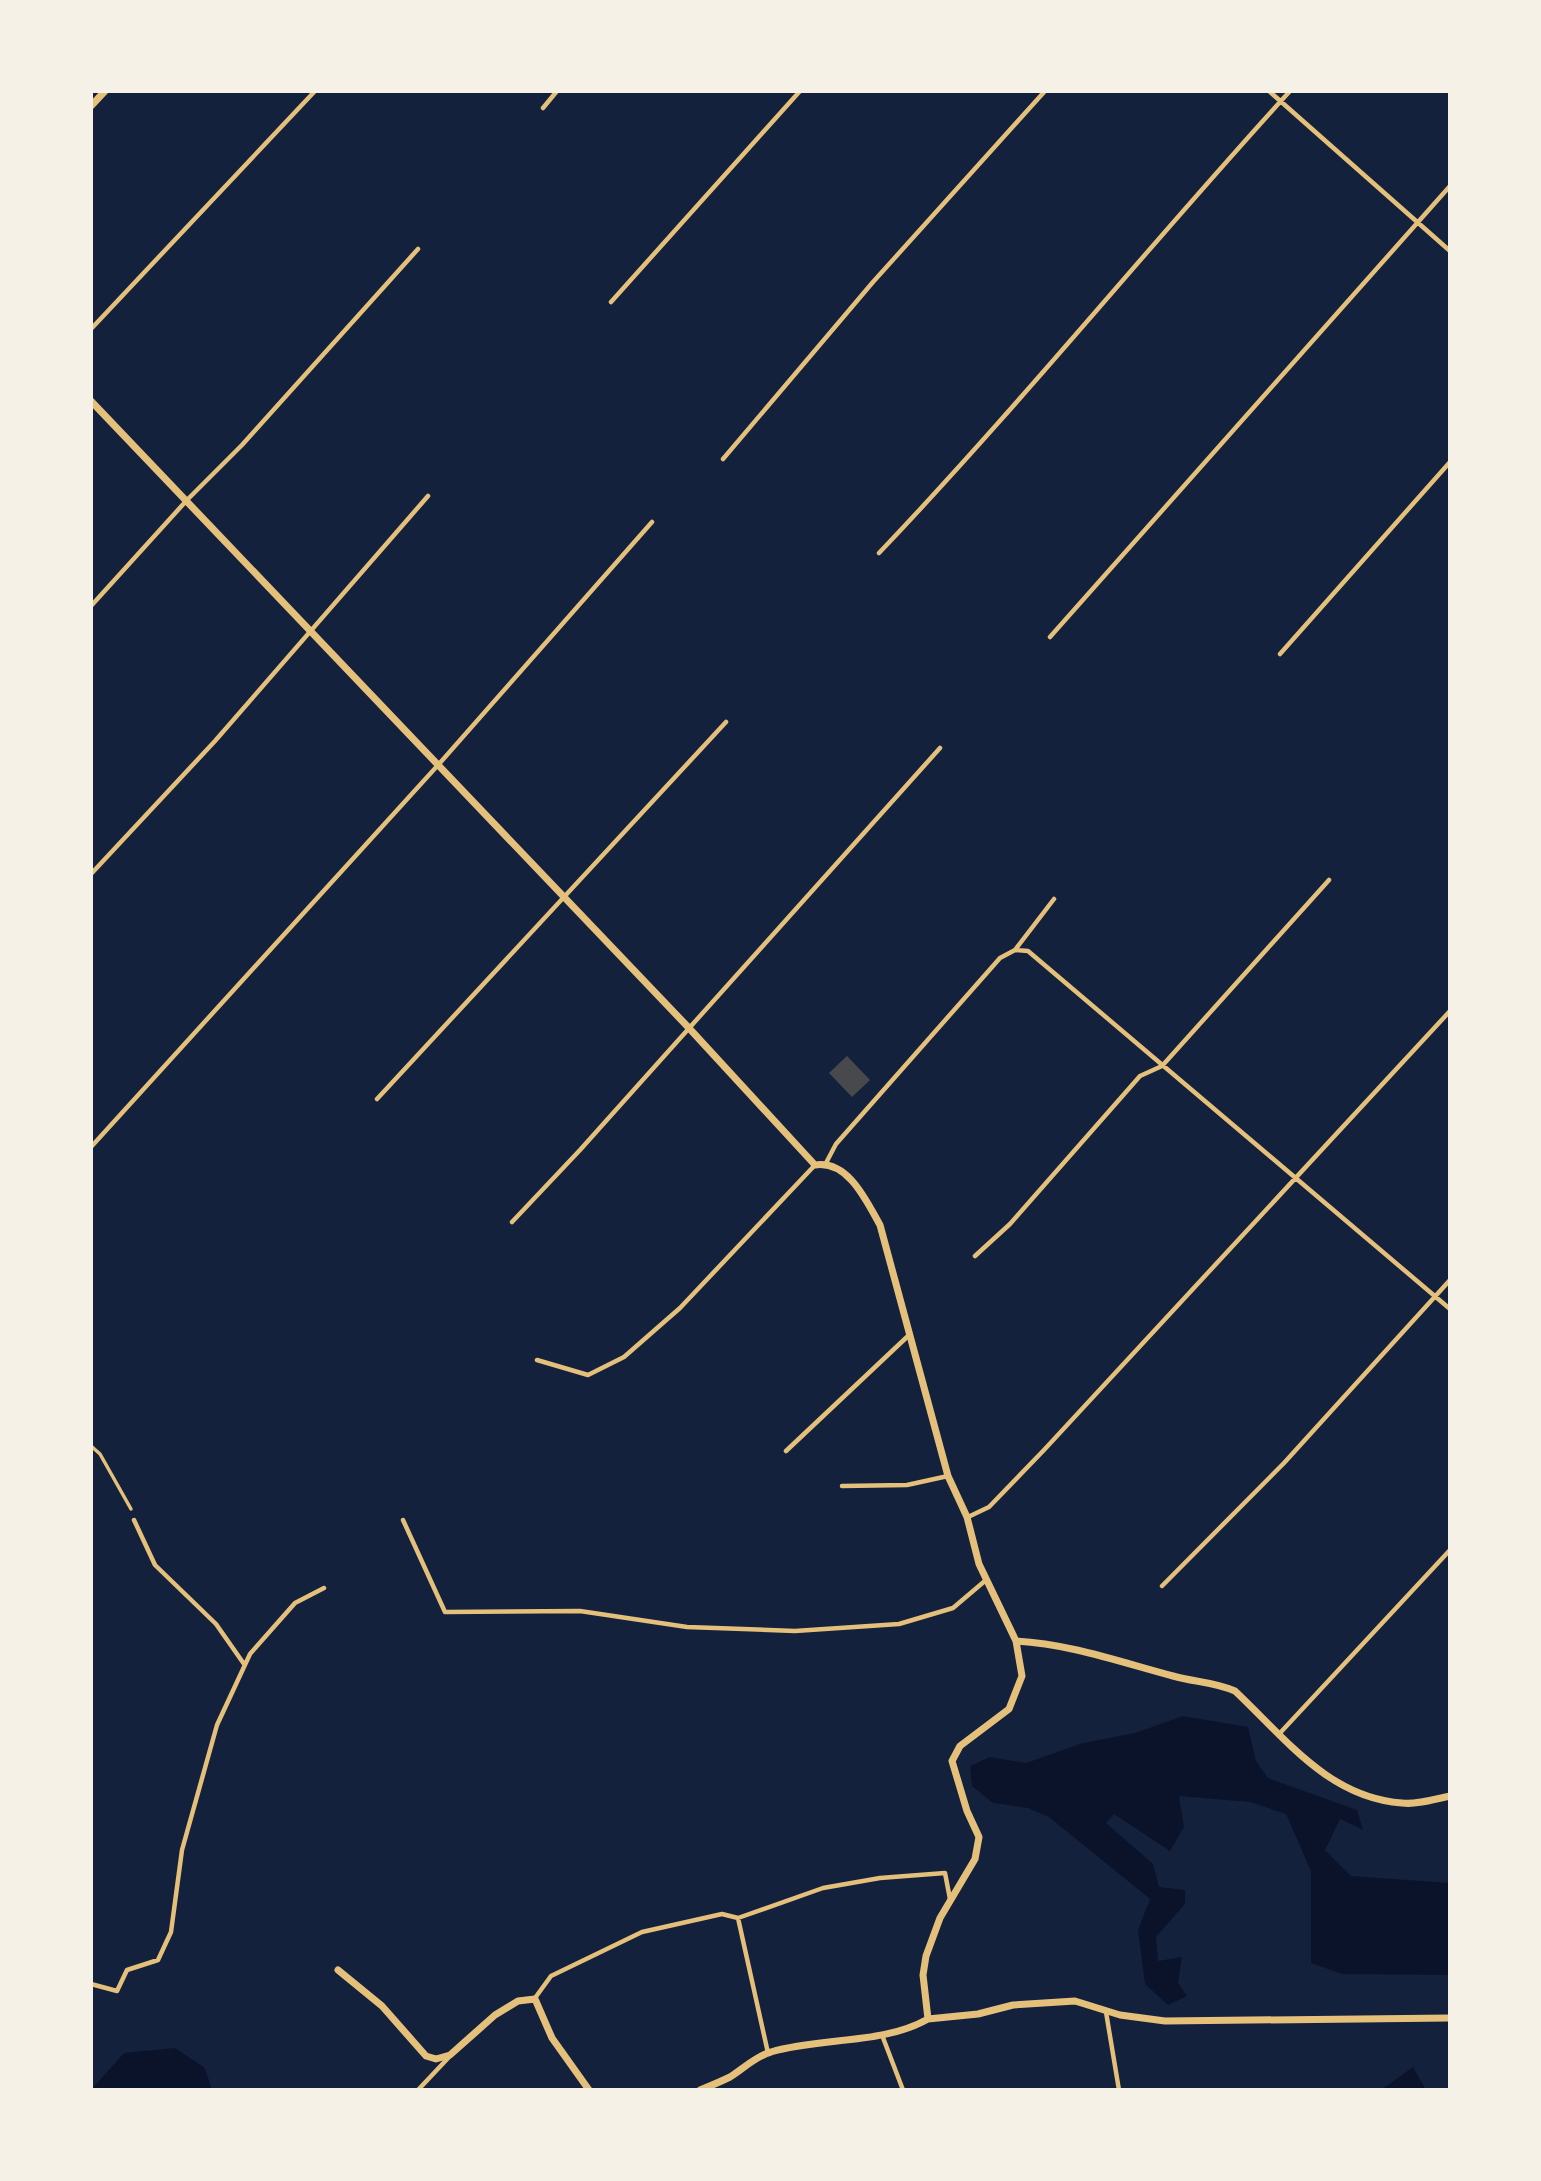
<svg xmlns="http://www.w3.org/2000/svg" width="1541" height="2181" font-family="Commissioner,sans-serif">
<style>
.water{fill:#0b132b}
.building{fill:#48494c}
.lines{fill:none;stroke-linecap:round;stroke-linejoin:round}
.path{stroke:#e5c07b;stroke-width:3.5}
.service{stroke:#e5c07b;stroke-width:4.5}
.minor{stroke:#e5c07b;stroke-width:7}
</style>
<rect width="100%" height="100%" fill="#14213d"/>
<!-- water -->
<path class="water" d="M1183,1716l65,11 8,34 12,17 89,32 6,20 -23,-11 -15,31 26,26 99,7v92l-108,-1 -31,-11v-92l-25,-57 -36,-12 -71,-6 5,31 -14,24 -56,-37 -8,9 47,41 6,23 26,3v14l-29,33 2,24 24,-4 -4,26 9,13 -19,9 -23,-21 -7,-54 12,-31 -101,-82 -21,-9 -35,-5 -21,-17 -2,-20 20,-9 36,6 57,-20 52,-10z
M175,2048l30,20 7,22h-121l33,-37z
M1413,2067l13,23h-45z"/>
<!-- building -->
<path class="building" d="M847,1056l23,24 -18,17 -23,-24z"/>
<g class="lines">
<!-- path -->
<path class="path" d="M91,1446l9,8 31,55"/>
<!-- service -->
<path class="service" d="M1269,91l181,160
M543,108l14,-17
M611,302l189,-211
M91,329l224,-238
M723,459l150,-177 172,-191
M879,553c142,-149 272,-310 411,-462
M91,606l96,-106 55,-55 176,-196
M1050,637l400,-451
M1280,654l170,-192
M91,874l124,-133 213,-245
M1015,950l39,-51
M377,1099l349,-377
M91,1147l348,-383 213,-242
M826,1163l10,-19 164,-186 15,-8 13,1 422,358
M512,1222l68,-72 360,-402
M975,1256l35,-32 130,-148 22,-10 167,-186
M537,1360l51,15 36,-18 56,-49 135,-143
M786,1451l122,-115
M842,1486l65,-1 41,-9
M968,1517l21,-10 55,-57 406,-439
M134,1520l21,45 61,59 28,40
M403,1520l42,92 135,-1 107,16 108,4 104,-7 54,-16 33,-28
M1162,1586l122,-123 166,-183
M1280,1733l170,-183
M738,1918l30,135
M91,1984l26,7 10,-21 31,-10 13,-28 11,-82 35,-125 33,-71 45,-51 29,-15
M535,1998l16,-22 91,-44 80,-18 16,4 85,-30 57,-10 65,-5 5,26
M1106,2012l13,78
M882,2035l21,55
M418,2090l32,-34"/>
<!-- minor -->
<path class="minor" d="M91,106l14,-15
M91,401l597,626 127,138c33,-5 51,35 65,60l68,251 19,41 12,47 37,77 6,35 -13,33 -49,37 -8,15 15,50 12,26 -4,22 -35,59 -14,38 -3,19 5,44c-46,26 -107,18 -157,33 -15,4 -28,17 -41,25 -10,5 -20,9 -30,13
M1016,1641c54,3 104,21 157,35 21,6 42,6 62,15 50,47 94,107 167,112 15,2 33,-4 48,-7
M338,1970l44,36 44,50 10,3 14,-4 45,-40 23,-14 17,-2 17,39 37,52
M928,2019l50,-5 35,-9 62,-4 45,14 45,6 285,-3"/>
</g>
<!-- border -->
<rect width="1541" height="2181" fill="none" stroke="#f6f1e7" stroke-width="186"/>
</svg>
